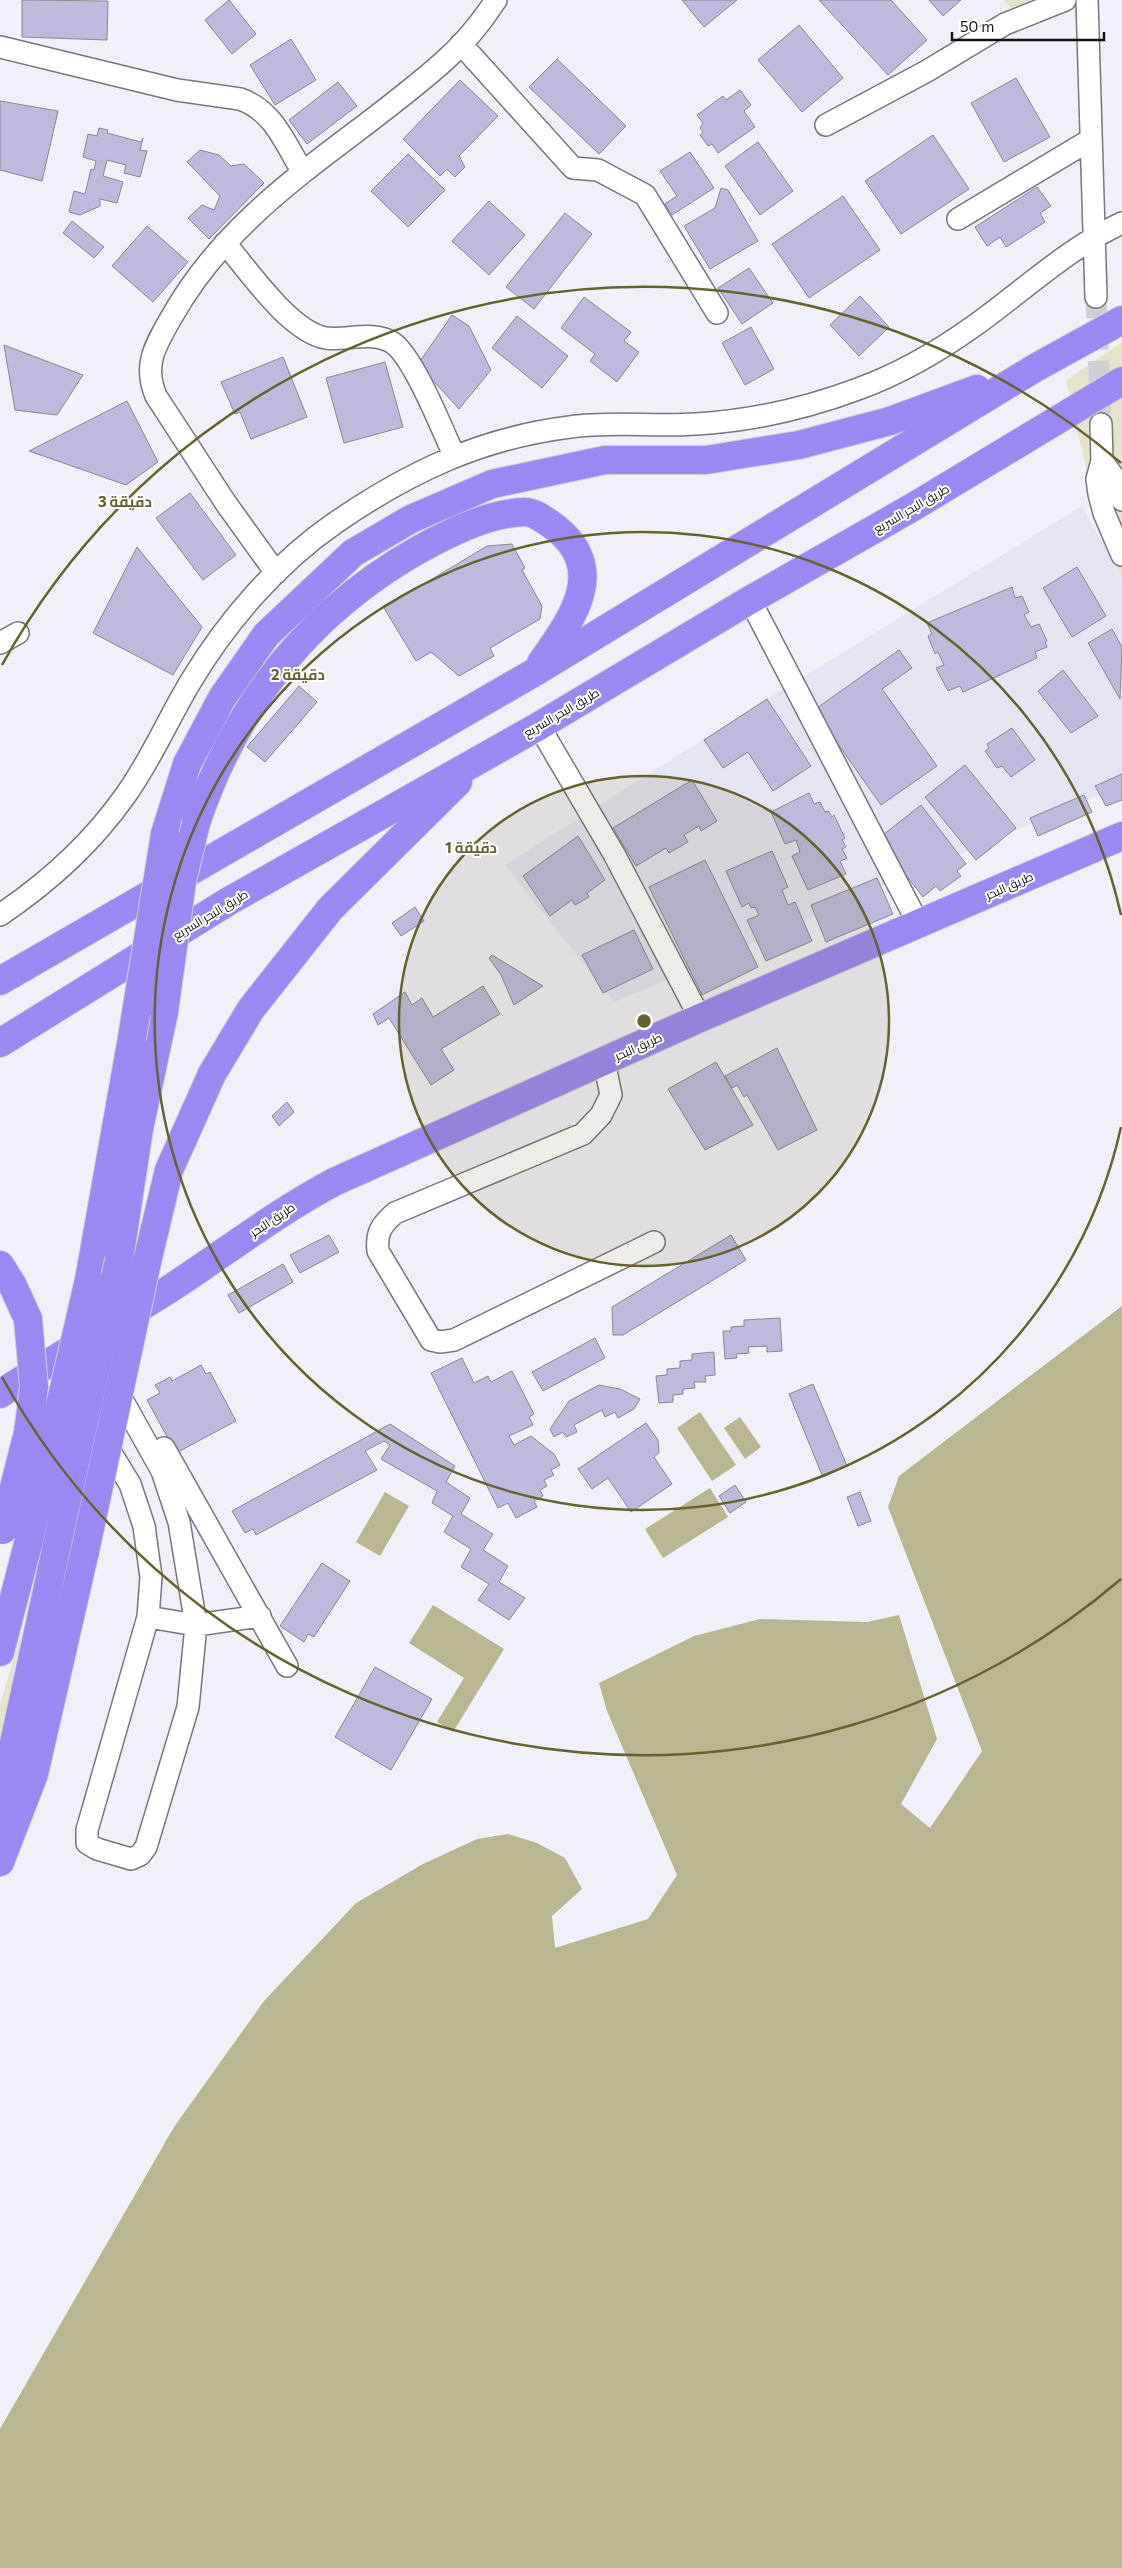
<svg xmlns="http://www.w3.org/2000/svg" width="1122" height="2568" font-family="Commissioner,Cairo,sans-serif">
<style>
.built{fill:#e5e4f2}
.green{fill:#e5e3cc}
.water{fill:#b9b692}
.building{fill:#bebadd;stroke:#88888f}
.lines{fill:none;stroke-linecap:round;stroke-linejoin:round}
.minor-tunnel{stroke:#cfcfd6;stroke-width:21;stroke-dasharray:21 11;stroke-linecap:butt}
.minor-casing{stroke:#76767d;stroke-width:24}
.highway-casing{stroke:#cfcfd0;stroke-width:30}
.minor{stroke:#fff;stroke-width:21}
.highway{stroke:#9b88f3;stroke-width:28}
.highway-bridge-casing{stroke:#cfcfd0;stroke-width:30;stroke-linecap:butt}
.highway-bridge{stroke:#9b88f3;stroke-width:28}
.ring{fill:none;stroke:#67612e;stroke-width:2.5}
.labels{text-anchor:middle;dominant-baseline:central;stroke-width:4;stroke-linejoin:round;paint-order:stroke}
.street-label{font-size:12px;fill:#111114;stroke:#fff}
.centre{fill:#67612e;stroke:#fff;stroke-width:2.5}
.ring-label{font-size:15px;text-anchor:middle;font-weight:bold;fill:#67612e;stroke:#fff;stroke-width:4;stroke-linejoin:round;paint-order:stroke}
</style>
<rect width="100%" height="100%" fill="#f1f0f8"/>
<!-- built -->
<path class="built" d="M1082,506l40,72v207l-508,217 -109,-137 262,-166z"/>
<!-- green -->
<path class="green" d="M1004,0h39l-29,12z
M1122,342v235l-19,-34 -37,-163z
M23,1628l-23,113v-37z"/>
<!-- water -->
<path class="water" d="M1122,1306v1262h-1122v-139l174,-302 90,-126 92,-98 67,-39 54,-25 31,-5 29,9 28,15 17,31 -30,27 3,32 93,-29 29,-44 -70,-164 -8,-28 95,-47 66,-17 107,3 32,-7 38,124 -36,65 29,24 52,-77 -94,-244 11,-31z
M700,1412l36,53 -24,16 -35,-53z
M740,1417l21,30 -16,12 -21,-31z
M710,1488l18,29 -65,41 -18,-29z
M385,1492l24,14 -29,50 -24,-14z
M433,1605l71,44 -51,83 -16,-10 27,-44 -55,-35z"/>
<!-- building -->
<path class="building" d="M22,0l86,1 -1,39 -85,-3z
M229,0l27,34 -24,20 -27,-34z
M682,0h55l-33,27z
M819,0h72l36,40 -39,35z
M929,0h32l-18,16z
M799,25l44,53 -41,34 -44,-52z
M291,39l25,41 -41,25 -25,-40z
M557,59l69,67 -27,28 -70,-67z
M1016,78l34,59 -46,25 -33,-59z
M460,80l38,36 -39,40 6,11 -10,10 -8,-8 -7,7 -37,-37z
M338,82l19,24 -50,38 -18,-24z
M740,90l11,15 -7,6 11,16 -37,26 -6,-9 -4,2 -8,-11 3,-3 -3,-4 3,-5 -6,-8 26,-19 3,4z
M0,101l58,10 -16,70 -42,-11z
M99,128l9,2 -1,3 34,9 2,-4 -3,12 7,1 -7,26 -16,-4 2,-8 -19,-5 -4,16 20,6 -6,21 -17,-4v7l-20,9 -11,-3 5,-21 11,3 6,-25 3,1 2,-9 -13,-4 5,-23 9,2z
M933,135l36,54 -68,45 -36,-53z
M758,142l35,49 -33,24 -35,-49z
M200,150l19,5 12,11 13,-2 20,19 -55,56 -21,-21 14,-13 12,5 6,-14 -33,-34z
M690,152l24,36 -42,27 -7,-11 12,-8 -17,-25z
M408,154l37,36 -37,37 -37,-36z
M1037,187l14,19 -11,7 5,9 -39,25 -6,-10 -13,9 -12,-19z
M721,188l7,2 30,51 -48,28 -26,-43 31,-18z
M843,196l37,54 -71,48 -37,-54z
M489,201l36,34 -36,40 -37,-34z
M565,213l27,21 -58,75 -28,-22z
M72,221l32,26 -10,11 -31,-25z
M147,226l41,36 -35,40 -41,-36z
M749,268l24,35 -31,21 -24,-36z
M860,296l29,31 -30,29 -29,-31z
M584,297l47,35 -7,9 15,11 -22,30 -27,-21 5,-7 -34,-26z
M452,315l17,11 22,44 -32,39 -41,-45z
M517,316l51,40 -26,32 -50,-40z
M751,327l23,42 -29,16 -23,-42z
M4,345l79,30 -26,40 -42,-5z
M283,357l24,60 -56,22 -11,-27 -5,2 -14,-32z
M385,362l18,65 -59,16 -18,-65z
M127,401l31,61 -32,23 -97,-34z
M190,493l46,62 -33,25 -47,-62z
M512,544l13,24 -3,2 20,36 -2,13 -50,29 4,8 -35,20 -28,-24 -15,9 -32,-53 103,-62z
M137,547l65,80 -29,48 -80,-42z
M1077,567l29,49 -34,21 -29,-49z
M1012,587l3,11 7,-2 7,16 -5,3 7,12 8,-3 8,17 -2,1 2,5 -12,5 2,6 -74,34 -3,-6 -12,5 -12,-23 8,-3 -6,-13 -3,2 -7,-18 4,-2 -5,-11z
M1112,629l10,18 -2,52 -32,-56z
M899,650l13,18 -30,21 55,77 -56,39 -67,-95z
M1063,670l35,46 -27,17 -33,-42z
M299,686l18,16 -52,60 -18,-15z
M767,699l44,67 -38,25 -25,-39 -25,16 -19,-28z
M1012,728l23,32 -24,17 -9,-11 -5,2 -12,-17 4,-3 -2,-4z
M965,765l51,63 -40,32 -51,-63z
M1122,774v26l-16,6 -11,-20z
M692,780l25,41 -16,10 -2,-5 -15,9 4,7 -19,11 -3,-5 -30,18 -23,-38z
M809,793l5,11 6,-2 5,10 3,-1 4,6 2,-2 11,23 -3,2 4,7 -4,2 5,9 -7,3 6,13 -38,16 -16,-34 8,-4 -4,-12 -11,4 -14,-32z
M1084,795l8,17 -54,24 -8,-18z
M921,805l45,59 -9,7 4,5 -21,15 -4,-5 -13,11 -45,-58z
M578,836l27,44 -18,13 2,4 -14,8 -3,-5 -22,16 -27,-40z
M772,851l16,36 -6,3 6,15 7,-3 17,39 -46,20 -19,-41 12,-5 -4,-8 -4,1 -2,-5 -7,4 -16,-36z
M705,860l53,107 -56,28 -53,-108z
M877,878l16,36 -67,28 -15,-37z
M415,907l9,14 -23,15 -9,-13z
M634,930l19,39 -50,24 -21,-38z
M492,955l51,31 -29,19 -13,-30 -12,-17z
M483,986l17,28 -59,35 13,21 -23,15 -42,-67 -11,7 -5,-11 32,-22 7,13 10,-7 11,19z
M777,1048l40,82 -39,20 -31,-55 -3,2 -7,-12 -5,3 -7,-12z
M716,1062l37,63 -48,25 -37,-61z
M287,1102l7,10 -15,14 -7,-10z
M329,1235l10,17 -39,21 -10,-18z
M731,1235l15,25 -123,75h-10l-1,-28z
M283,1264l10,18 -54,31 -11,-18z
M780,1318l2,33 -15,1v-6l-19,1 1,6 -13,1 1,4 -12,1 -2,-28h8v-4l13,-1v-6z
M595,1338l10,20 -62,33 -11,-19z
M714,1352l1,23 -10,1 1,6h-12l1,6 -12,1v5l-10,1v7l-14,1 -3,-27 11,-1v-6l13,-1v-7l12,-1v-6z
M462,1358l12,25 14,-7 3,6 21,-11 22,43 -5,3 4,8 -24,11 5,9 17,-9 23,18 6,11 -9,5 3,5 -10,5 3,6 -7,4 3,6 -9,5 3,6 -21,11 -8,-15 -10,5 -67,-135z
M201,1365l5,9 4,-2 26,49 -60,32 -29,-53 13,-7 -5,-8 15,-8 2,4z
M813,1384l34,82 -25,9 -33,-81z
M599,1385l21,4 20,10 -6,10 -16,9 -3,-6 -10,5 -3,-7 -28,15 3,7 -11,5 -3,-5 -9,5 -4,-8 19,-28z
M646,1423l12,17 1,13 -5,4 18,27 -41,28 -23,-34 -16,11 -14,-20z
M390,1424l65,42 -9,16 24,16 -9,16 32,20 -10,16 25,16 -9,16 26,16 -16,22 -31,-20 11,-16 -28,-17 10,-18 -27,-17 9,-16 -21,-13 5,-12 -56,-32 9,-14 -6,-4 -19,10 12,19 -121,65 -3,-6 -8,4 -13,-22z
M735,1485l11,17 -16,11 -11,-17z
M860,1492l11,29 -13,5 -11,-29z
M322,1563l28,18 -36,56 -6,-3 -4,8 -24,-16z
M375,1667l57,32 -41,71 -56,-33z"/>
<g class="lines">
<!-- minor-tunnel -->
<path class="minor-tunnel" d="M1096,297l5,127"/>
<!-- minor casing -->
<g class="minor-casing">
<path id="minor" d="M1087,0l9,297
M461,44l112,124 25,2 47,25 72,118
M0,47l177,43 63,9c33,11 45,44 62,72
M826,125l101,-54 78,-47 60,-24
M958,219l132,-79
M225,243c23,27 65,89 101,95 21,3 47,-8 67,5 21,15 49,86 61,112
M1101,424l1,37 -5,18 2,15 5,19 18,42
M1102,461l11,15 9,24
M276,573l-51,-71 -69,-106c-13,-31 -1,-50 15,-78 65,-116 175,-170 271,-255 21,-18 39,-40 54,-63
M750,600l169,325
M0,643l18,-10
M539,726l75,128 86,164
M0,915c49,-33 91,-71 125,-119 26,-36 43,-77 66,-115 36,-60 86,-118 144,-158 74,-51 146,-85 235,-96 42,-6 84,0 126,-3 54,-3 111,-16 162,-35 41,-15 81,-38 116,-63 49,-35 94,-78 148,-103
M604,1061l7,34 -10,20 -18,19 -188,79c-14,12 -19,20 -17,38l53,89 9,2 14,-2 200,-98
M103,1440l27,44 14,42 7,51 -3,40 -61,213v13l10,6 34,10 9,-4 6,-8 42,-140 8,-82 -17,-103 -17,-51 -47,-84
M164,1448l123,218
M148,1617l48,8 64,-9"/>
</g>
<!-- highway casing -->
<g class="highway-casing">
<path id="highway" d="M196,823c40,-120 114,-212 224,-274 31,-17 67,-35 103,-37 12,-1 24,10 33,16 53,43 15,92 -15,135
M165,834l22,-70 35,-66 44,-63 87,-82 58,-34 81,-35 113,-24h101l93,-15 91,-24 87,-32
M0,981l535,-309 500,-304 87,-48
M0,1043l229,-142 310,-175 211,-126 163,-93 209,-126
M119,1260l20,-131 25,-117
M147,1262l22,-92 43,-96 39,-65 79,-100 128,-127
M0,1265l13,21 15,33
M89,1280l43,-242
M0,1394c56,-37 115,-70 171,-106 55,-36 105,-75 163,-106l366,-164 422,-182
M0,1652l29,-112
M5,1824l6,-67 46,-212
M0,1862l34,-88 51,-223"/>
</g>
<!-- minor -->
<use href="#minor" class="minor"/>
<!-- highway -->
<use href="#highway" class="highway"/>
<!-- highway-bridge casing -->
<g class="highway-bridge-casing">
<path id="highway-bridge" d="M164,1012l18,-131 14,-58
M132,1038l33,-204
M3,1530l25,-97 6,-46 -6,-68
M29,1540l60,-260
M57,1545l62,-285
M85,1551l62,-289"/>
</g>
<!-- highway-bridge -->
<use href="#highway-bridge" class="highway-bridge"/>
</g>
<!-- distance rings -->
<circle cx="644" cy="1021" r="245" fill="#67612e" fill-opacity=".12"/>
<g class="ring">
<circle cx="644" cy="1021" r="245"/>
<path d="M1121 1127A489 489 0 1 1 1121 915"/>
<path d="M1121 1579A734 734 0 0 1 2 1377M2 665A734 734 0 0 1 1121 463"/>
</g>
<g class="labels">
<!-- street labels -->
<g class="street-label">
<text transform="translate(911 508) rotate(-30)">طريق البحر السريع</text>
<text transform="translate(561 712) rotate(-30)">طريق البحر السريع</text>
<text transform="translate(1009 885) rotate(-24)">طريق البحر</text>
<text transform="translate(210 914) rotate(-31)">طريق البحر السريع</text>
<text transform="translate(638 1046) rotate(-24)">طريق البحر</text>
<text transform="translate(272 1219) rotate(-34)">طريق البحر</text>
</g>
</g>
<circle cx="644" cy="1021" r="8" class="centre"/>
<g class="ring-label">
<text x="125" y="507">3 دقيقة</text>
<text x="298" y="680">2 دقيقة</text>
<text x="471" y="853">1 دقيقة</text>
</g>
<!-- scale -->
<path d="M952 32v8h152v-8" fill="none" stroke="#111114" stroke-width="2.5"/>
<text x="960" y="32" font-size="15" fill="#111114" stroke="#ffffff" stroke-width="4" paint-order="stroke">50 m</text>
</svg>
